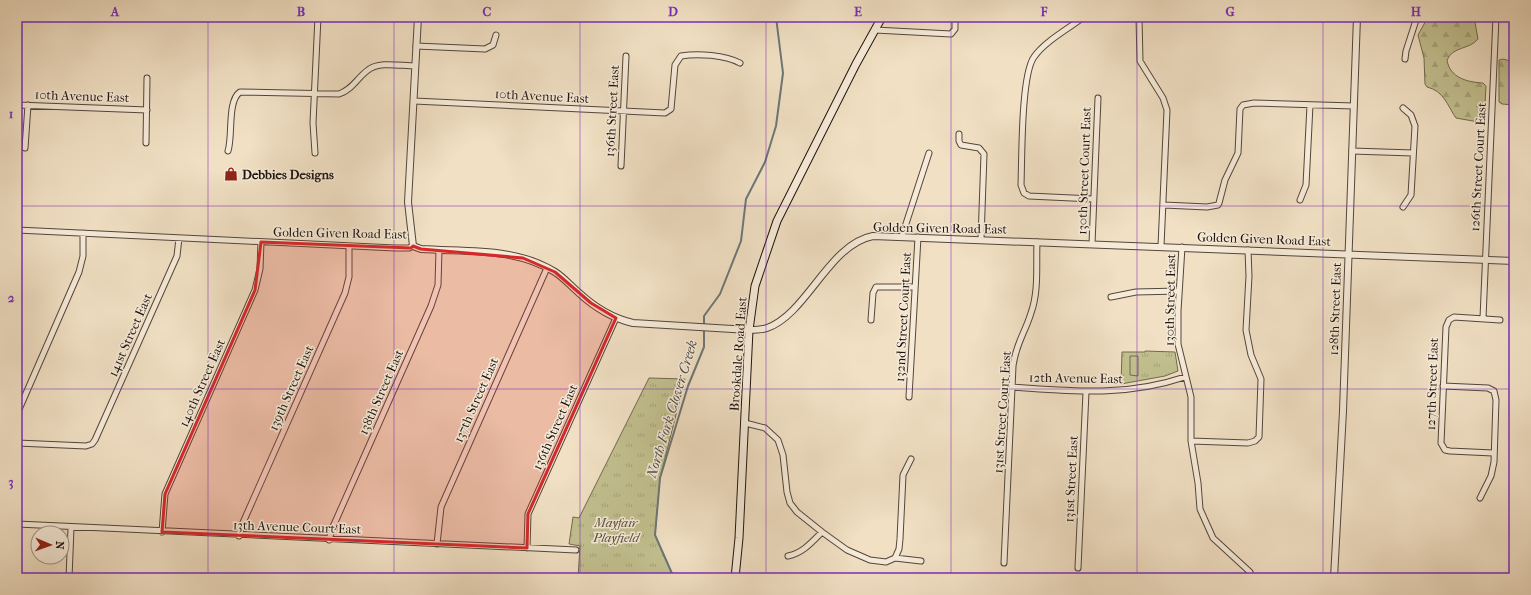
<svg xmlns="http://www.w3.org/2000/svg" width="1531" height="595" font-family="'IM FELL French Canon',serif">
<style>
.grass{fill:url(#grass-tufts);stroke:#706a4e}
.forest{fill:url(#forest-firs);stroke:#706a4e}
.pitch{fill:#c2c08f;stroke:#706a4e}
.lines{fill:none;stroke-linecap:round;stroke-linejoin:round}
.stream{stroke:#6b7778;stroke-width:2}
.minor-casing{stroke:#53463b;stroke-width:7}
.tertiary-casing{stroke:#53463b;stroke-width:8}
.secondary-casing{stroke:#1e130d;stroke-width:9}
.minor{stroke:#f6ebd9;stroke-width:5}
.tertiary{stroke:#f6ebd9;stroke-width:6}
.secondary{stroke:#f6ebd9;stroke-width:7}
.marked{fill:#d62828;fill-opacity:0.2;stroke:#d62828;stroke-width:3;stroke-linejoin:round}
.grid{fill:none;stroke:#7b2cbf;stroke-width:1;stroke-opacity:0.55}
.labels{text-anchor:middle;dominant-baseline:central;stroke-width:3;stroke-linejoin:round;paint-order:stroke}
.street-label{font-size:13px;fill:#1e130d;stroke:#f6ebd9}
.poi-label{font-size:13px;font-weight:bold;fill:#1e130d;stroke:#f6ebd9;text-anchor:start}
.park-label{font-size:13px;font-style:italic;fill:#57503a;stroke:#f6ebd9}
.water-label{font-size:14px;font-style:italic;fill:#4b4d4b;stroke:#f6ebd9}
.neatline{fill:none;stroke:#7b2cbf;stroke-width:1.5}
.grid-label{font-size:13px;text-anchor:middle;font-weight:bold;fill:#7b2cbf}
</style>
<defs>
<pattern id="grass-tufts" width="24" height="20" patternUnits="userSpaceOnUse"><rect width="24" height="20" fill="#c2c08f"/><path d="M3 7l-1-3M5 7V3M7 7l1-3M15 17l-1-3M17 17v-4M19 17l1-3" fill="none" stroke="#a6a47a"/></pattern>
<pattern id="forest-firs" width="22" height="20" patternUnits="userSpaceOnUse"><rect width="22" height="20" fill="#c2c08f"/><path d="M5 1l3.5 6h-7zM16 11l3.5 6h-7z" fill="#a6a47a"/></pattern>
</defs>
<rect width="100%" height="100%" fill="#f1e0c4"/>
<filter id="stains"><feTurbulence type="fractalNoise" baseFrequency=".005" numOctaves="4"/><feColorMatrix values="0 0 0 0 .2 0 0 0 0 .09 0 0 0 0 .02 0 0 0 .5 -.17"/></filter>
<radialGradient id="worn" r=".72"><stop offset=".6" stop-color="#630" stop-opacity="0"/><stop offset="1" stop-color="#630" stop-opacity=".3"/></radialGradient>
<!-- grass -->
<path class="grass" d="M1145,351l30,1 3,19 -13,5 -44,8 1,-32h23z
M649,378l36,1 -25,99 -5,57 19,43h-96l2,-32 -11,-2 4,-27 6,1z"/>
<!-- forest -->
<path class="forest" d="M1428,17h46l4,22c-9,11 -25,7 -31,21 3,18 20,22 36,23l3,3 -2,37 -28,-5c-9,-13 -12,-27 -29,-31l-2,-3 -1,-26 -6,-23z
M1503,59l11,3v43l-12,-1 -3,-2v-42z"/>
<!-- pitch -->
<path class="pitch" d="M1130,356h8v20l-8,-1z"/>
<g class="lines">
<!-- stream -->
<path class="stream" d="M674,578l-19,-43 5,-57 28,-92 16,-39v-31l16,-22 21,-53 5,-42 19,-37 11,-36 7,-53 -7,-56"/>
<!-- minor casing -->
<g class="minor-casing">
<path id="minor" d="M1084,17c-15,11 -40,25 -50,40 -13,18 -12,102 -13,128l3,8 5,3 64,3
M1139,17l1,44 23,37 4,12 -6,136
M875,30l76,4 4,-5v-12
M416,46l69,3 8,-4 3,-10
M1405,59l1,-8 11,-34
M414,101l251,12 6,-4 4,-44 6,-9c17,-3 44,-1 59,7
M17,105l130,5
M959,134v7l2,4 18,3 5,6 -3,85
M146,143l1,-65
M25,148l3,-43
M228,151c5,-15 -1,-50 12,-59l99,2c14,-5 18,-16 29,-24 11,-9 33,-4 47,-4
M1352,151l61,2
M315,153l-2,-30 5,-106
M621,166l5,-110
M1300,200l6,-15 4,-80
M1164,205l43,2 11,-2 1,-2 6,-23 13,-27 2,-44 3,-4 11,-2 100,3
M1403,207l8,-12 4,-69 -4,-11 -8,-7
M17,230l378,18h14l4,-2
M902,236l27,-83
M1092,244l6,-146
M1182,247l-4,64v33l13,53v44l7,42 2,26 13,29 37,34
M1111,297l25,-5 43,-1
M1483,318l13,-301
M871,320l2,-27 3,-6h39
M1443,386l45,2 6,3 2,9 -2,62 -3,14 -11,22
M1012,387c62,4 113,10 173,-10
M909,397l9,-160
M17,414l62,-142 4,-16v-23
M745,423l20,5 13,12 5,15 4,37 3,11 7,9 25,20 25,18 23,10 16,2 9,-4 26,3
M1191,441l57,2 7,-2 4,-4 2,-58 -10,-24 -5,-25 3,-54 -1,-26
M17,443l69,3 6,-2 3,-4 82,-184 2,-18
M1493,453l-43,-2 -5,-1 -4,-7 5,-116 3,-7 5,-3 46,3
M17,524l559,26
M162,532l3,-38 90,-204 5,-21 1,-27
M239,536l2,-9 104,-234 4,-16v-31
M329,540l3,-11 99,-223 7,-21 1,-35
M437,544l4,-37 106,-239
M527,548l1,-34 88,-196
M788,556c15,-3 24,-14 34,-24
M895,558l4,-9 1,-10 3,-64 8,-16
M1004,563l9,-197c3,-23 12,-33 18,-53 8,-22 5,-48 6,-71
M1078,568l8,-176
M69,578l2,-50"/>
</g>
<!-- tertiary casing -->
<g class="tertiary-casing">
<path id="tertiary" d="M418,17l-10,185 5,44 8,3c45,3 94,-2 134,23 8,5 15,13 23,20 16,15 33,26 55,31l116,7c6,0 12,0 18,-2 40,-14 62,-84 106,-92l641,25
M1334,578l9,-167 14,-394"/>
</g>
<!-- secondary casing -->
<g class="secondary-casing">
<path id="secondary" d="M735,578l4,-40 10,-208 6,-44 22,-65 79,-157 26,-47"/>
</g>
<!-- minor -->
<use href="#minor" class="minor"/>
<!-- tertiary -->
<use href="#tertiary" class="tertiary"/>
<!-- secondary -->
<use href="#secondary" class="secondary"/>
</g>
<!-- marked area -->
<path class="marked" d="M261,242l150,6 2,-2 8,3 102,9 32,14 36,31 25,15 -88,196 -1,34 -365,-16 3,-38 90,-204z"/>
<!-- grid -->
<path class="grid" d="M208,17v561M394,17v561M580,17v561M766,17v561M951,17v561M1137,17v561M1323,17v561M17,206h1497M17,389h1497"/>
<!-- icons -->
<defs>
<g id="shop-bare" transform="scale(1.08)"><path d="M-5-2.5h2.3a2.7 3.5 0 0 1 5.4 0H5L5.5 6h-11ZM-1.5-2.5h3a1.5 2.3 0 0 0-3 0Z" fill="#8f2418" stroke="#f6ebd9" stroke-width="2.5" paint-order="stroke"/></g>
</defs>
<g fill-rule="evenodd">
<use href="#shop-bare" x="231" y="174"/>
</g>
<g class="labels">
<!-- street labels -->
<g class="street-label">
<text transform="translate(82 96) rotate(2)">10th Avenue East</text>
<text transform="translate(542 96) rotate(3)">10th Avenue East</text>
<text transform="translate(612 111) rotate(-87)">136th Street East</text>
<text transform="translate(1478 167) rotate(-87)">126th Street Court East</text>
<text transform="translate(1084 171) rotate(-88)">130th Street Court East</text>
<text transform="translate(940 228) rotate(1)">Golden Given Road East</text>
<text transform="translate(340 233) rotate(1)">Golden Given Road East</text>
<text transform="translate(1264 239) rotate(2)">Golden Given Road East</text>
<text transform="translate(1170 300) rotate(-89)">130th Street East</text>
<text transform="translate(1335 309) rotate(-88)">128th Street East</text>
<text transform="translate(903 317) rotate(-87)">132nd Street Court East</text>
<text transform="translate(130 335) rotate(-66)">141st Street East</text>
<text transform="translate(738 354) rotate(-86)">Brookdale Road East</text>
<text transform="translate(1076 378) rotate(1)">12th Avenue East</text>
<text transform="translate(202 383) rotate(-66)">140th Street East</text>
<text transform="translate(1432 384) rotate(-88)">127th Street East</text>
<text transform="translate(291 388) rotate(-66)">139th Street East</text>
<text transform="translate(381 392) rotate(-66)">138th Street East</text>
<text transform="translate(476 400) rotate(-66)">137th Street East</text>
<text transform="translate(1002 412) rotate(-86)">131st Street Court East</text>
<text transform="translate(555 427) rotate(-66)">136th Street East</text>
<text transform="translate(1071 479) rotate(-87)">131st Street East</text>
<text transform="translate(297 527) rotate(2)">13th Avenue Court East</text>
</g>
<!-- poi labels -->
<g class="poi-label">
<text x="242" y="174">Debbies Designs</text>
</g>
<!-- park labels -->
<g class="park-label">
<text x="616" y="522">Mayfair<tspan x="616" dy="15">Playfield</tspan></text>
</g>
<!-- water labels -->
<g class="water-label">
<text transform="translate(672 409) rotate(-73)">North Fork Clover Creek</text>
</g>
</g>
<!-- margin -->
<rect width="1531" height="595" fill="none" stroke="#f1e0c4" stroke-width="44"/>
<!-- north arrow -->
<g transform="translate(50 545) rotate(92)"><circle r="19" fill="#f6ebd9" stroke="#a09587"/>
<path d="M0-3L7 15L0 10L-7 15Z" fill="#8f2418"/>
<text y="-6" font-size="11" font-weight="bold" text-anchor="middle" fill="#1e130d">N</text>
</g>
<rect x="22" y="22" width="1487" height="551" class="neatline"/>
<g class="grid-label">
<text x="115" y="16">A</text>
<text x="301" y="16">B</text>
<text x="487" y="16">C</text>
<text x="673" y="16">D</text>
<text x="858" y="16">E</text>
<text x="1044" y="16">F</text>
<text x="1230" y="16">G</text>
<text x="1416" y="16">H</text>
<text x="11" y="118">1</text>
<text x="11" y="302">2</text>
<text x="11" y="486">3</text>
</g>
<rect width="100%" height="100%" filter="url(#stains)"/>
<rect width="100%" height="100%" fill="url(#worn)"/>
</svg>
